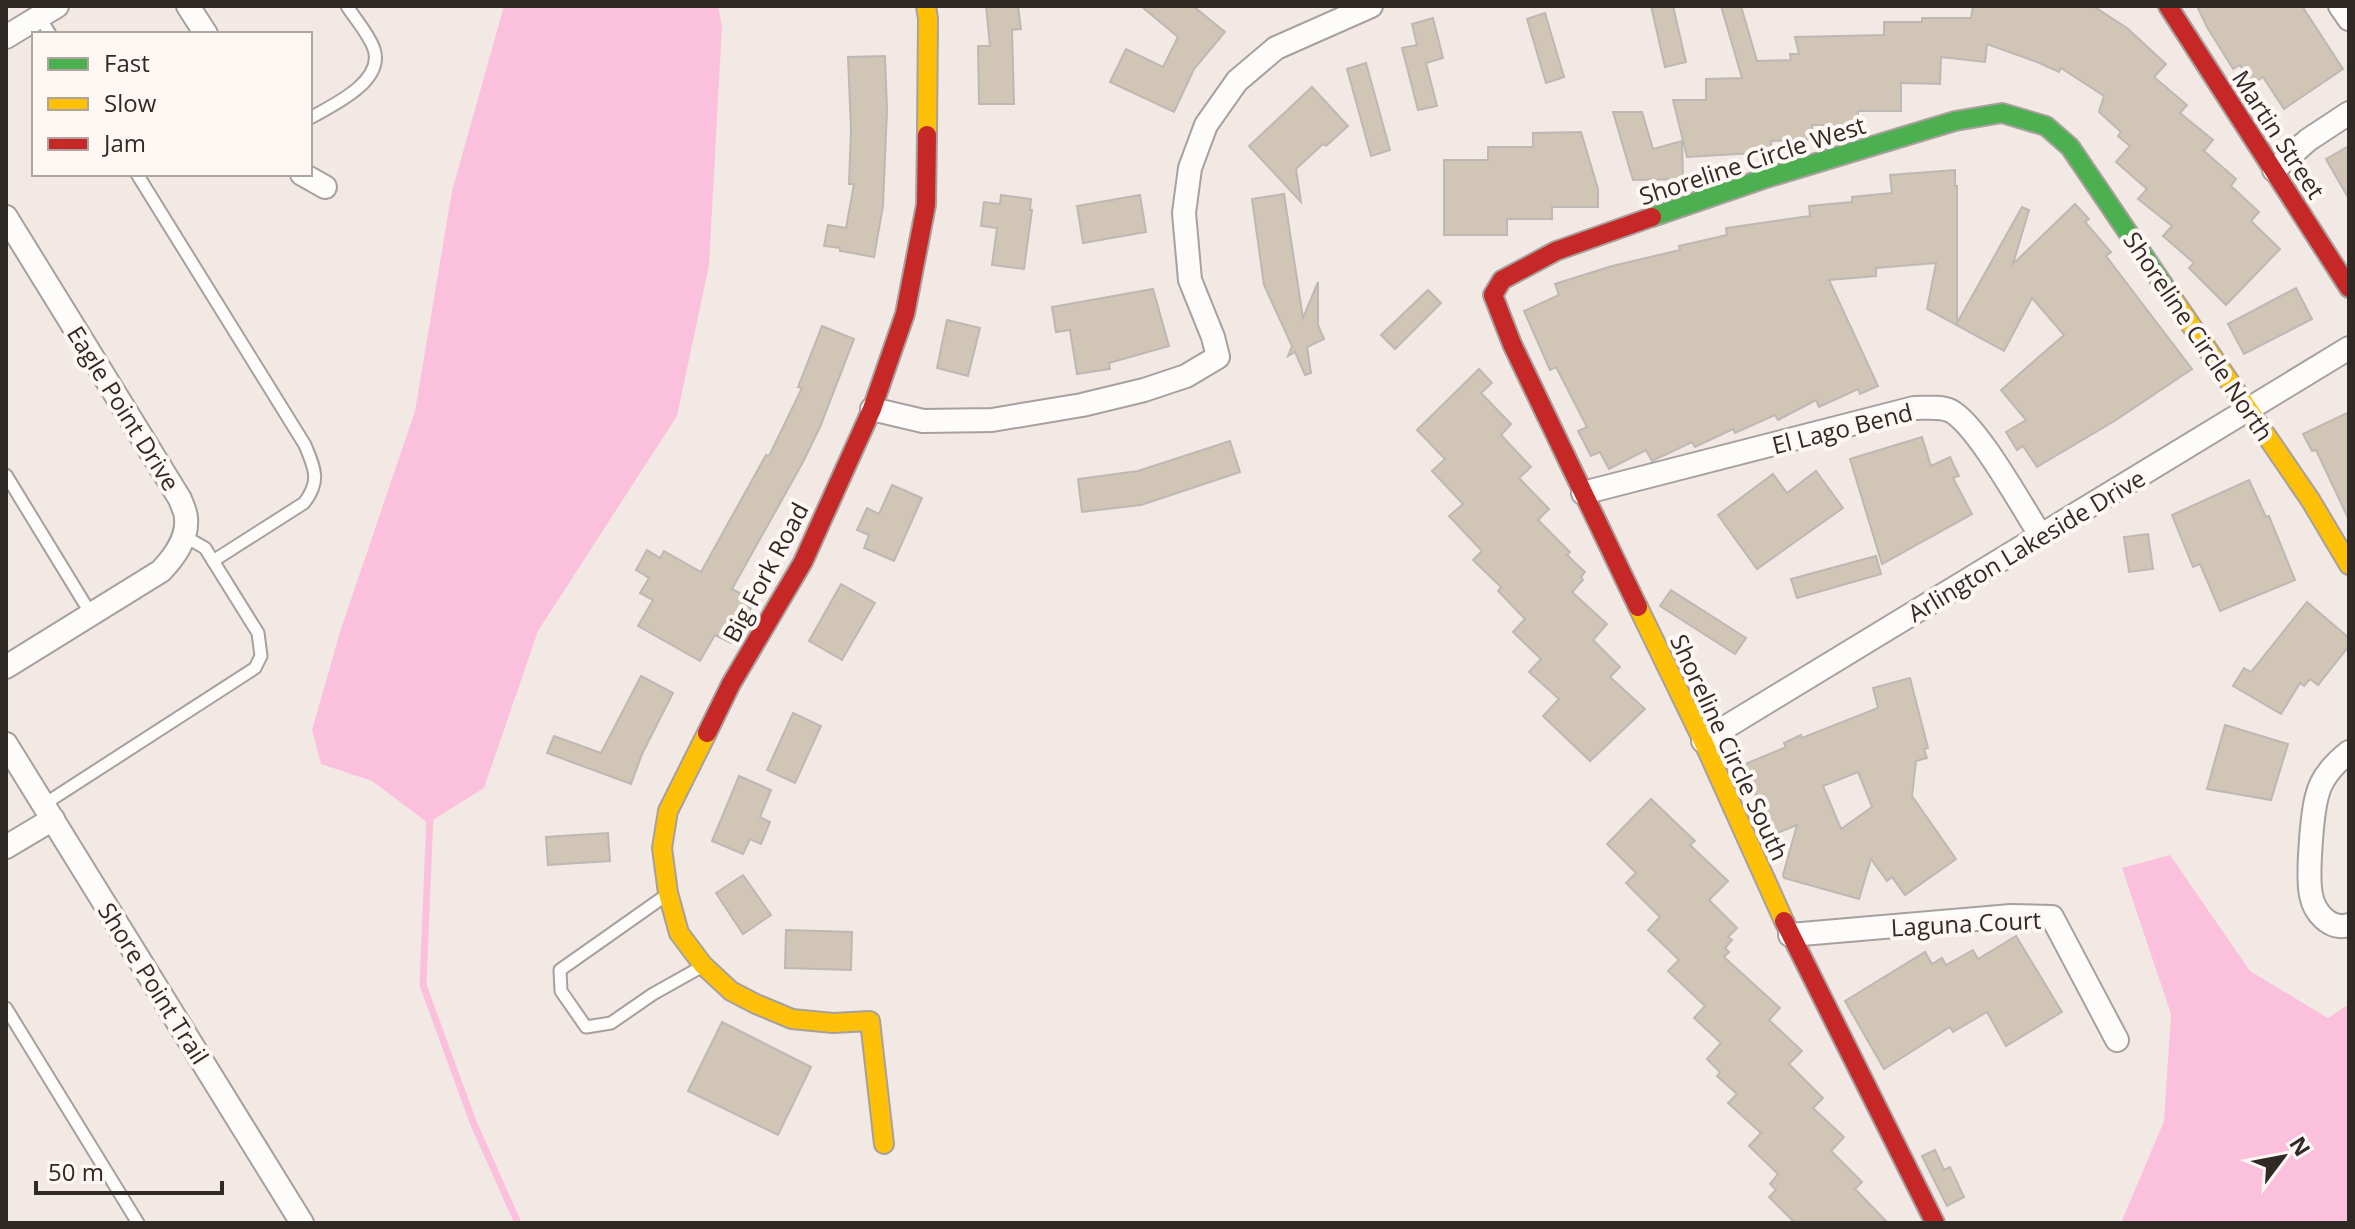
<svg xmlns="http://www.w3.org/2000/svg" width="2355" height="1229" font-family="'Open Sans',sans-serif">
	<rect width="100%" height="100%" fill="#f2e9e5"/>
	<g fill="#fbc1dc">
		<polygon points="504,6 718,6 722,26 709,265 677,416 538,631 484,788 428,823 372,781 321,764 312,730 341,629 415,411 452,191"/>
		<polygon points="2170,855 2250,971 2328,1018 2349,1004 2349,1223 2121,1223 2164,1121 2171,1014 2122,868"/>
	</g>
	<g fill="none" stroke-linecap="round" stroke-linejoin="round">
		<polyline stroke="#fbc1dc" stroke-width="7" points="430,814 423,985 473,1122 518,1223"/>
	</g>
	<g fill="#d1c5b5" stroke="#bdb8b4" stroke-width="2" fill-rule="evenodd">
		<polygon points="986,6 1018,6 1021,29 1012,30 1014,104 979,104 978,46 990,46"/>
		<polygon points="1141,6 1193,6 1225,32 1194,69 1174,112 1110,82 1126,49 1163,67 1178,37"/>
		<polygon points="1651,6 1673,6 1686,62 1665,67"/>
		<polygon points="1721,6 1741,6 1757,61 1791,60 1790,54 1799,54 1795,37 1884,35 1884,22 1922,22 1922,18 1971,18 1973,6 2093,6 2127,28 2166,64 2154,77 2187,105 2180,113 2213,140 2204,151 2236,179 2231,186 2259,212 2251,221 2280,249 2226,305 2189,268 2194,263 2163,236 2172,226 2138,199 2147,189 2116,162 2130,146 2118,136 2121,132 2099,112 2104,96 2061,68 2059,72 2037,62 1987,44 1985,62 1941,57 1940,84 1901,83 1901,111 1858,111 1858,125 1812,125 1813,139 1771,141 1771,152 1687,157 1673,100 1706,100 1706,79 1742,78"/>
		<polygon points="2197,6 2302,6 2343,69 2284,109 2263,77 2252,84 2240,65 2233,69 2207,27"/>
		<polygon points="1545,13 1564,77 1546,83 1527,19"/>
		<polygon points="1433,18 1443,58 1426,63 1437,106 1418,110 1402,48 1417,45 1412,24"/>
		<polygon points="885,56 887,110 883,206 874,257 840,251 840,248 824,246 828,225 846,228 854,184 849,184 851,129 848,57"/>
		<polygon points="1366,63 1390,150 1371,156 1347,69"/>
		<polygon points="1312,87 1348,126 1326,146 1323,144 1296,169 1301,202 1249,146"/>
		<polygon points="1613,112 1642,112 1653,149 1682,141 1683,179 1633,180"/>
		<polygon points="1581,132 1598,189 1598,207 1552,207 1552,219 1507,219 1507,235 1444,235 1444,160 1488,160 1488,147 1533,147 1533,133"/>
		<polygon points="2349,146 2349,199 2326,159"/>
		<polygon points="1955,170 1955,186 1957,186 1957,323 2022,207 2029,210 2013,264 2075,204 2089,219 2085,222 2111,252 2106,256 2192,369 2116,420 2037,467 2023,446 2017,450 2006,432 2026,420 2001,390 2064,335 2032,298 2004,351 1927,309 1936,263 1876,268 1876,276 1829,280 1878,386 1860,394 1858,389 1819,407 1816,400 1778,420 1775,415 1735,433 1733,429 1695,447 1692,442 1652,461 1646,450 1609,469 1600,452 1591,456 1578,431 1587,427 1556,367 1550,370 1524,311 1559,295 1555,284 1612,266 1680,250 1679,246 1727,235 1726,228 1810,216 1809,206 1852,202 1852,197 1892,193 1890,175"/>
		<polygon points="1284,194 1303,318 1318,282 1318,325 1324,339 1307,347 1311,373 1305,375 1295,352 1288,356 1292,346 1264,285 1252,199"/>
		<polygon points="1001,195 1031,199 1030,210 1032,210 1024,269 992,265 997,228 981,226 984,202 1000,204"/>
		<polygon points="1140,195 1146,232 1083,243 1077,206"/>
		<polygon points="2296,288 2312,319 2244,354 2228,324"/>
		<polygon points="1153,289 1169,346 1109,363 1110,369 1077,374 1070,330 1056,332 1052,307"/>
		<polygon points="1428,290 1441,303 1395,349 1381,335"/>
		<polygon points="947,320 980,328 968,376 937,368"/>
		<polygon points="822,326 854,339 820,427 803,462 732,589 755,601 731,643 715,635 700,661 638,626 653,600 640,593 649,578 636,570 647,550 660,558 664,551 701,572 766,455 769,456 802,388 798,387"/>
		<polygon points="1479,369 1492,383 1481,393 1511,424 1501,435 1531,467 1519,478 1549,509 1538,520 1570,552 1567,555 1585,572 1581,577 1583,580 1572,592 1607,624 1593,640 1620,667 1610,677 1645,709 1590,761 1543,716 1559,699 1529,672 1541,659 1513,632 1525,619 1498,591 1501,587 1473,560 1482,551 1449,516 1463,504 1432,471 1445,459 1417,430"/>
		<polygon points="2349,412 2349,520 2316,450 2312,451 2303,434"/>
		<polygon points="1922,437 1931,466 1950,457 1959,476 1953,478 1972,514 1882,564 1850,459"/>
		<polygon points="1230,441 1240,472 1141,505 1082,512 1078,479 1138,471"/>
		<polygon points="1816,471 1843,508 1757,569 1718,515 1773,474 1787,493"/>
		<polygon points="2249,480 2266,517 2269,516 2295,580 2220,611 2200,564 2193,567 2172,515"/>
		<polygon points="892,485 922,498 894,561 864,548 869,535 857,530 867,508 879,514"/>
		<polygon points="2148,534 2153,569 2129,572 2124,537"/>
		<polygon points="1876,556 1881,574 1797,598 1791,579"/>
		<polygon points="841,584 875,603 842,660 809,641"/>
		<polygon points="1671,590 1746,638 1735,654 1660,606"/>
		<polygon points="2307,602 2349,638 2349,646 2318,685 2310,679 2304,686 2300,683 2281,714 2233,686 2244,668 2251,672"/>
		<polygon points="641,676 673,693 642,754 631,784 547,753 554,736 601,753"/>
		<path d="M 1910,678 L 1928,748 L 1924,749 L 1927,758 L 1916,761 L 1912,796 L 1956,859 L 1905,895 L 1892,877 L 1887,881 L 1871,859 L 1859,899 L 1784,878 L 1783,875 L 1797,825 L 1772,835 L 1743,765 L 1786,747 L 1784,743 L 1801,735 L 1802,738 L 1878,708 L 1873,688 ZM 1858,772 L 1872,807 L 1841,829 L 1823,786 Z"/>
		<polygon points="793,713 821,726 795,783 767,770"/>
		<polygon points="2225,725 2288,744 2271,800 2207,789"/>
		<polygon points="739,776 771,790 760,817 770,822 761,844 750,839 743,854 712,841"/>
		<polygon points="1651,799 1695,841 1690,845 1728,881 1709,900 1737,928 1728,937 1732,940 1725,948 1729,952 1724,957 1780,1008 1769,1020 1802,1051 1789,1064 1823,1098 1813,1108 1844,1137 1831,1151 1862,1182 1855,1189 1888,1223 1795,1223 1769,1197 1776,1190 1770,1184 1778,1174 1749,1146 1761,1133 1728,1103 1737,1094 1717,1076 1720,1072 1707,1059 1721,1043 1694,1018 1705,1006 1668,971 1679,960 1648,930 1660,917 1626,883 1636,873 1607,844"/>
		<polygon points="608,833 610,861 548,865 546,837"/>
		<polygon points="743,875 771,915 743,934 716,893"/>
		<polygon points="786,930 852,932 851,970 785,968"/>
		<polygon points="2016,936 2062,1012 2006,1046 1987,1012 1953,1032 1950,1027 1884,1069 1845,1001 1925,952 1932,964 1942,958 1946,965 1973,950 1978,959"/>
		<polygon points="722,1022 811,1067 778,1135 688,1091"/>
		<polygon points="1935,1150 1944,1170 1950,1167 1964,1197 1947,1206 1922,1156"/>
	</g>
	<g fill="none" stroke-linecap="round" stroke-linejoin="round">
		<g stroke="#a7a09d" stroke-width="15">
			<g id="lane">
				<polyline points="39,16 50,34"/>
				<path d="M 310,118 C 331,106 385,82 374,49 C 369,34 355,19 347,6"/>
				<path d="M 137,174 L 305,445 C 315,469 321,481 304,503 L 213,561"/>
				<polyline points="6,475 91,614"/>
				<polyline points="43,805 255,668 261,656 258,633 205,548 184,536"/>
				<polyline points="665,896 560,970 561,991 586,1027 611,1023 653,994 703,966"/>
				<polyline points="6,1008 138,1223"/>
			</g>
		</g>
		<g stroke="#a7a09d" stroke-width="26">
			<g id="street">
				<polyline points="188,6 206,34"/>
				<polyline points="2340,6 2349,19"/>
				<polyline points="6,37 57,6"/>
				<polyline points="2274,170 2308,140 2349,113"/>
				<polyline points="302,174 325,187"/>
				<path d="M 6,217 L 180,499 C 182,505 186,512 186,518 C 188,539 174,557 161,571 L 6,667"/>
				<polyline points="872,409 923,421 992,420 1082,405 1144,390 1186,376 1218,357 1213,337 1190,280 1184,213 1190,168 1206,125 1237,81 1276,48 1371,6"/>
				<path d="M 1583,493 L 1914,408 C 1925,408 1941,406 1951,411 C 1978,426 2022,507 2041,536"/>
				<polyline points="1703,741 2349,348"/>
				<polyline points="6,744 302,1223"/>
				<path d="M 2349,752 C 2335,763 2321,778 2317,796 C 2312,814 2307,876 2311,895 C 2314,912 2330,931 2349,925"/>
				<polyline points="6,847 53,819"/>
				<polyline points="1790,935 2011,916 2052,917 2117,1040"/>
			</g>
		</g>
		<g stroke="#a7a09d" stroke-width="22">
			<polyline id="fast" points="1652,217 1763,179 1955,121 2002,113 2046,126 2070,147 2169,293"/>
		</g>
		<g stroke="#a7a09d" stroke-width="22">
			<g id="slow">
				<polyline points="926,6 928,19 927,135"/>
				<polyline points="2169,293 2311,501 2349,565"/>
				<polyline points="1638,607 1703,741 1784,921"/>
				<polyline points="707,733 668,811 662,848 668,893 679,933 703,965 731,991 756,1004 792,1019 833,1023 870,1021 884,1144"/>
			</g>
		</g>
		<g stroke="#a7a09d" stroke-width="22">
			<g id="jam">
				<polyline points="2168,6 2349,288"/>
				<polyline points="1638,607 1512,344 1493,295 1502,280 1556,251 1652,217"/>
				<polyline points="707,733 731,684 803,562 872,409 905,314 926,205 927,135"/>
				<polyline points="1784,921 1935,1223"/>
			</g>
		</g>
		<use href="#lane" stroke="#fdfcfb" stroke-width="11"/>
		<use href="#street" stroke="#fdfcfb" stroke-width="22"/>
		<use href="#fast" stroke="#4caf50" stroke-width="18"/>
		<use href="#slow" stroke="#ffc107" stroke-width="18"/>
		<use href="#jam" stroke="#c62828" stroke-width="18"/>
	</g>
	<g text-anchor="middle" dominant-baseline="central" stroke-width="8" stroke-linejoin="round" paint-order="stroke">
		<g font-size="24" fill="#302a27" stroke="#fef7f3">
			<text transform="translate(2279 134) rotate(57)">Martin Street</text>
			<text transform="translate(1752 160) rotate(-18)">Shoreline Circle West</text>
			<text transform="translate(2199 336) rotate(56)">Shoreline Circle North</text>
			<text transform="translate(124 408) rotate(58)">Eagle Point Drive</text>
			<text transform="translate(1842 428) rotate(-14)">El Lago Bend</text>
			<text transform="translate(2026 545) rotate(-31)">Arlington Lakeside Drive</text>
			<text transform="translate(765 572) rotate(-62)">Big Fork Road</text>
			<text transform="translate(1730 747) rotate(65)">Shoreline Circle South</text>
			<text transform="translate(1966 923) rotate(-3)">Laguna Court</text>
			<text transform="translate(154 983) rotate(58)">Shore Point Trail</text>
		</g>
	</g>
	<rect width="2355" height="1229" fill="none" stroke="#302a27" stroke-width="16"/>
	<rect x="32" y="32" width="280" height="144" fill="#fef7f3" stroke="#aca5a1" stroke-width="2"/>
	<rect x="48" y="58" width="40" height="12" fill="#4caf50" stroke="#aca5a1" stroke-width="2"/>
	<text x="104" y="72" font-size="24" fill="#302a27">Fast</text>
	<rect x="48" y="98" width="40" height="12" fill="#ffc107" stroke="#aca5a1" stroke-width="2"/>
	<text x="104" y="112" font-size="24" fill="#302a27">Slow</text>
	<rect x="48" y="138" width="40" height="12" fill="#c62828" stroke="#aca5a1" stroke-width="2"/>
	<text x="104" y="152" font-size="24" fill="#302a27">Jam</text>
	<g transform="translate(2283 1157) rotate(58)" stroke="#fef7f3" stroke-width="6" paint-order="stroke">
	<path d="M0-6L14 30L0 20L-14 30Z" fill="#302a27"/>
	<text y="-12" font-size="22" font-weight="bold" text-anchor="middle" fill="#302a27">N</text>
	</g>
	<path d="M36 1181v12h186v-12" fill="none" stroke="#302a27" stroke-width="4"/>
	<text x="48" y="1181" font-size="24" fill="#302a27" stroke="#fef7f3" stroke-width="6" paint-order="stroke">50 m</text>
</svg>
